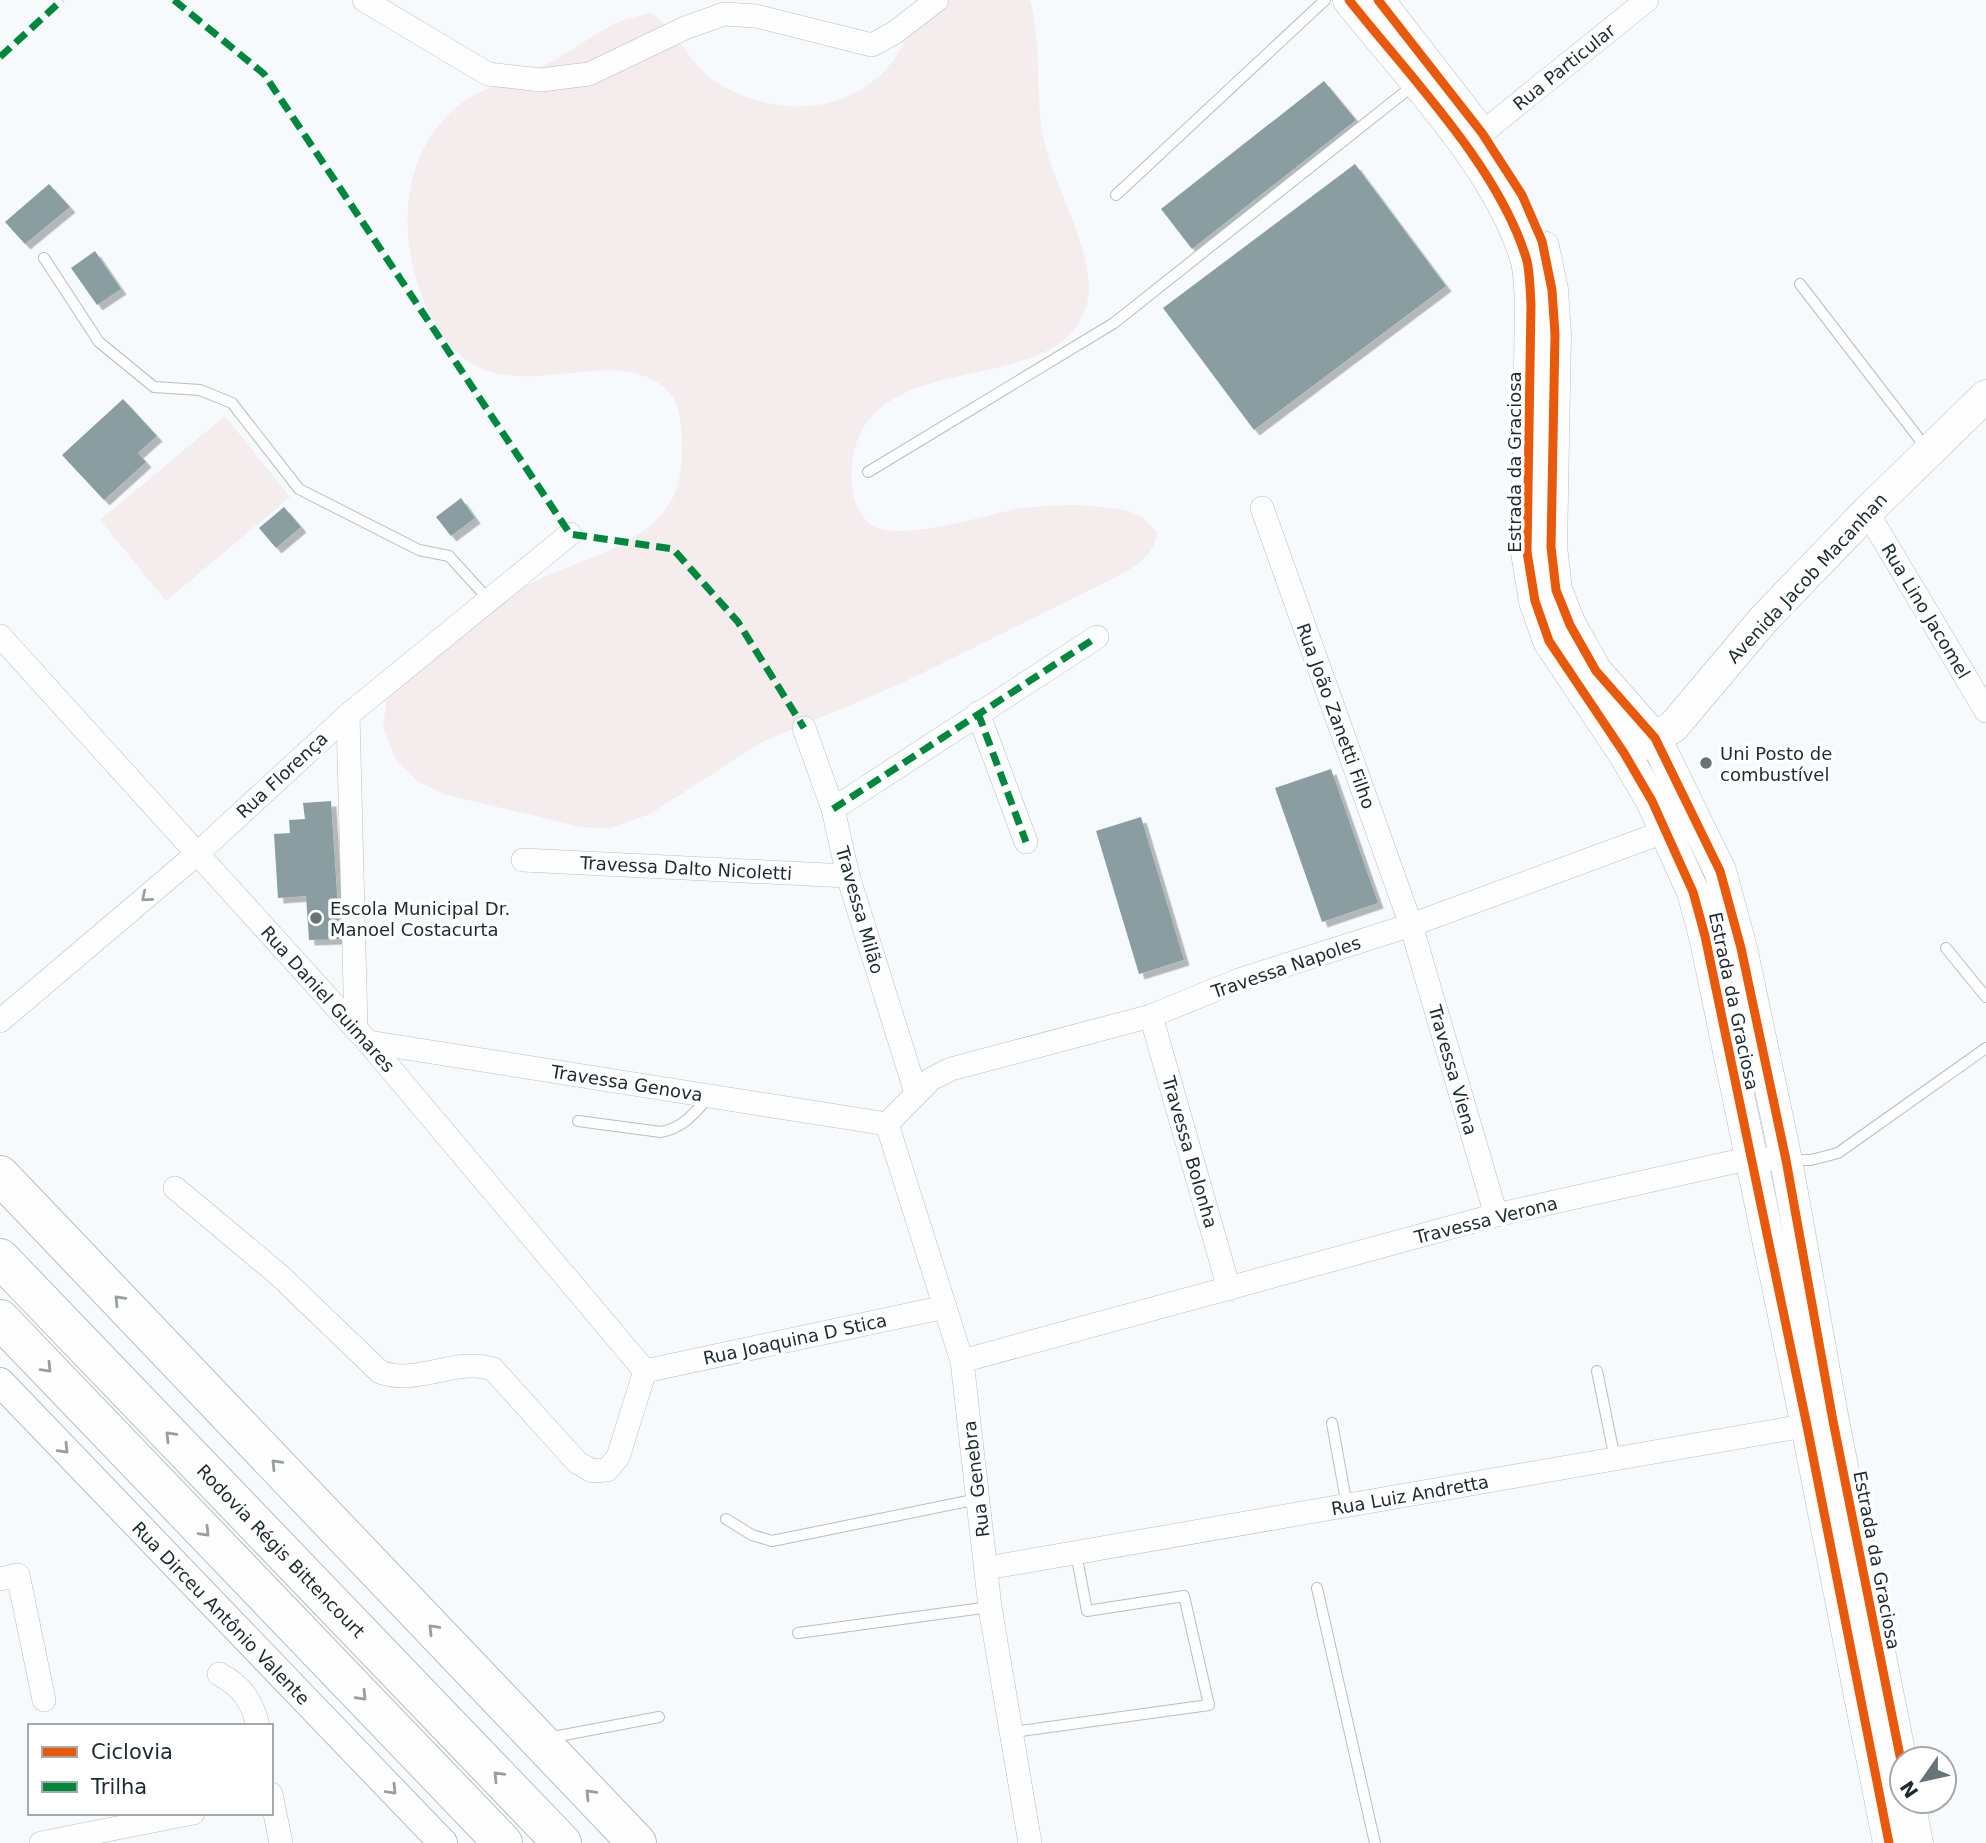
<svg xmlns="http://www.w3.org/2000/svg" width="1986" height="1843" font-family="'DejaVu Sans',sans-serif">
	<defs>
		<filter id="shadow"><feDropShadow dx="5.5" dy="5.5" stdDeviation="0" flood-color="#0004"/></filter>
	</defs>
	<rect width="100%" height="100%" fill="#f6fafc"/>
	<g fill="#f4eced">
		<path d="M 924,0 L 1030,0 C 1041,38 1036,90 1042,131 C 1051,182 1082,226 1088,277 C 1091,295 1086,317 1073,331 C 1021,392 864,353 852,464 C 850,485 852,506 868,522 C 894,547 989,513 1023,508 C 1049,505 1076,504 1101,507 C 1114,508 1132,510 1142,517 C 1147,522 1152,528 1157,532 C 1155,559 1129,570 1108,581 L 900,684 L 762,742 L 650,814 L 610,828 L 581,827 L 447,795 L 420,783 L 396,760 L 383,726 L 387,697 C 418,669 449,634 484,610 C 500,600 518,590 535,581 C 582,558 654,545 676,491 C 684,470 686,410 670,393 C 613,333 508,420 447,341 C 394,271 388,150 469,98 C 492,84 521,77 545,65 C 570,53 592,35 616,23 C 626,18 639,16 650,13 C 677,28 687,61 712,79 C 767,118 849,118 892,62 C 906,44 915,21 924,0 Z"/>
		<polygon points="225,416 290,497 166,601 100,520"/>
	</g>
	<g fill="#8a9ea2" filter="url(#shadow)">
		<polygon points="1324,81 1356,120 1192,249 1161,209"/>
		<polygon points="1355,164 1446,286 1254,430 1163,308"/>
		<polygon points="49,184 70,207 25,244 5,222"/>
		<polygon points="95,251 121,289 97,305 71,268"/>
		<polygon points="123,399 157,436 138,453 146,462 104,500 62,455"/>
		<polygon points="461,498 475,518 451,536 436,517"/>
		<polygon points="284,507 301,527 276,548 259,528"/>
		<polygon points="1331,769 1378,903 1322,922 1275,788"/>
		<polygon points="331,801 340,939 309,940 306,896 278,898 274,834 290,833 289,820 305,819 303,803"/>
		<polygon points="1141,817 1184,960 1139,974 1096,831"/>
	</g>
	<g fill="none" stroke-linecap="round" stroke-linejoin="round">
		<g stroke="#b5bfc2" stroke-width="12">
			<g id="service">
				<polyline points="1116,195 1325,0"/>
				<polyline points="44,258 99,342 154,387 200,390 232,403 299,489 419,550 449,556 489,600"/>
				<polyline points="1800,284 1927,449"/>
				<polyline points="868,472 1114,323 1415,84"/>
				<polyline points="1946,948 1986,997"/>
				<path d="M 578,1121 L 661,1132 C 684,1128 695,1112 710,1096"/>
				<polyline points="1789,1160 1811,1160 1838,1153 1986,1048"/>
				<polyline points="1597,1371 1615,1459"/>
				<polyline points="1332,1423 1347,1506"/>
				<polyline points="726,1519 752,1535 772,1541 978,1499"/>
				<polyline points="1317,1588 1375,1843"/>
				<polyline points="798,1633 990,1607"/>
				<polyline points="1013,1732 1209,1705 1184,1596 1087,1611 1076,1553"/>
				<polyline points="548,1738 659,1717"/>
			</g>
		</g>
		<g stroke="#b5bfc2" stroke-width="24">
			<g id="minor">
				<polyline points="364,0 488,74 541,80 589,74 685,28 724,14 756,16 872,45 894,33 937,0"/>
				<polyline points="1482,133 1647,0"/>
				<polyline points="1262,508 1411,925 1496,1215"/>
				<polyline points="1867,512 1986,711"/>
				<polyline points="0,636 368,1042 645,1371"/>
				<polyline points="978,713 1026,842"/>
				<polyline points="348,715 356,1029"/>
				<polyline points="804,728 833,809 848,876 916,1093"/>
				<polyline points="833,809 1097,637"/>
				<polyline points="523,860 848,876"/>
				<polyline points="1151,1016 1229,1289"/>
				<polyline points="0,1021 198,853 348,715 570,534"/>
				<polyline points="368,1042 887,1124"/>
				<polyline points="887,1124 931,1079 951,1069 1151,1016 1239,980 1411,925 1680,826"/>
				<polyline points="887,1124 962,1361 990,1607 1030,1843"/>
				<path d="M 175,1188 L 279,1275 L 380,1372 C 417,1386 455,1357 493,1369 L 577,1462 L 592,1471 L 607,1470 L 618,1457 L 645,1371"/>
				<polyline points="962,1361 1496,1215 1751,1158 1786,1160"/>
				<polyline points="645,1371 945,1307"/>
				<polyline points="987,1568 1821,1423"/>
				<polyline points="0,1579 18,1575 44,1700"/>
				<path d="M 219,1674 C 242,1686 252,1701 258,1726"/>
				<polyline points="271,1794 281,1843"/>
				<polyline points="41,1843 193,1813"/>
			</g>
		</g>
		<g stroke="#b5bfc2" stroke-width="30">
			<polyline id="tertiary" points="0,1382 443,1843"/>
		</g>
		<g stroke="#b5bfc2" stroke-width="33">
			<g id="secondary">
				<path d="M 1349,0 C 1409,76 1500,168 1527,261 C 1530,274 1530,290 1531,304 L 1527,552 L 1535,601 L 1549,641 L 1624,753 L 1652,801 L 1693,892 L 1705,936 L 1807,1426 L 1889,1843"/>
				<polyline points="1378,0 1478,129"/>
				<polyline points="1543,247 1552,290 1555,334 1551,547 1556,590 1570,625 1596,671 1655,738 1720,871 1741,948 1786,1160 1833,1421 1902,1766"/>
				<polyline points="1635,748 1673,727 1764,619 1867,512 1986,396"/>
				<polyline points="1909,1801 1917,1843"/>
			</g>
		</g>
		<g stroke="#b5bfc2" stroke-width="40">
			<g id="motorway">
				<polyline points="0,1175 637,1843"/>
				<polyline points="0,1258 562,1843"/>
				<polyline points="0,1319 503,1843"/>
			</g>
		</g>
		<use href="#service" stroke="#fefeff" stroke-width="10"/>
		<use href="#minor" stroke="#fefeff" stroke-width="23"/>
		<use href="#tertiary" stroke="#fefeff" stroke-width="28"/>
		<use href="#secondary" stroke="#fefeff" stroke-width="32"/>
		<use href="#motorway" stroke="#fefeff" stroke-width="38"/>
		<g stroke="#00873e" stroke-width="7" stroke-dasharray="14 7" stroke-linecap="butt">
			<polyline points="174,0 264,74 570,534 673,549 738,622 804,728"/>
			<polyline points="0,57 62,0"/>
			<polyline points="978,713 1026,842"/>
			<polyline points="833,809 1097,637"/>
		</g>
		<g stroke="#fff" stroke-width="13">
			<g id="cycleway">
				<path d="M 1349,0 C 1409,76 1500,168 1527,261 C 1530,274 1530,290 1531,304 L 1527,552 L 1535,601 L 1549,641 L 1624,753 L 1652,801 L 1693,892 L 1705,936 L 1807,1426 L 1889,1843"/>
				<polyline points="1378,0 1482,133 1522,195 1542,241 1552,290 1555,334 1551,547 1556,590 1570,625 1596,671 1655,738 1720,871 1741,948 1786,1160 1833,1421 1902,1766"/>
			</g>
		</g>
		<use href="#cycleway" stroke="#e8590c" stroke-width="9"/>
	</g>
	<defs><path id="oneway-chevron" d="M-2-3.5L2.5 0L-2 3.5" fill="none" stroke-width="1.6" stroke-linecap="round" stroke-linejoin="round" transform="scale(1.75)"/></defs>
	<g stroke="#989fa2">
		<use href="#oneway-chevron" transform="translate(146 897) rotate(140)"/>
		<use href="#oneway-chevron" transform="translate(119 1300) rotate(-134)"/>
		<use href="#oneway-chevron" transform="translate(47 1368) rotate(46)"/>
		<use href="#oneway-chevron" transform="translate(170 1436) rotate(-134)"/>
		<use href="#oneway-chevron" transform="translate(64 1449) rotate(46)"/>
		<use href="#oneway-chevron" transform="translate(276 1464) rotate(-134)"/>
		<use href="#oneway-chevron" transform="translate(205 1532) rotate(46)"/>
		<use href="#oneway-chevron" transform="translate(433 1629) rotate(-134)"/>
		<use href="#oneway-chevron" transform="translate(362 1696) rotate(46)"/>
		<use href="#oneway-chevron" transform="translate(498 1776) rotate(-134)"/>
		<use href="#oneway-chevron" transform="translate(392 1790) rotate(46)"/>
		<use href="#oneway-chevron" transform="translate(590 1794) rotate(-134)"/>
	</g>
	<g fill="#687377" stroke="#fff" stroke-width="2.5">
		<circle cx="1706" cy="763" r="7"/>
		<circle cx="316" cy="918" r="7"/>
	</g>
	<g text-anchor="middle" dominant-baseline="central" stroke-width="7" stroke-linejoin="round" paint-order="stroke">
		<g font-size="18" fill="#1c2b30" stroke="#fff">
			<text transform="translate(1564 67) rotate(-39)">Rua Particular</text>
			<text transform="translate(1514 462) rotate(-90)">Estrada da Graciosa</text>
			<text transform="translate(1807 578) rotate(-47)">Avenida Jacob Macanhan</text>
			<text transform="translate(1926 611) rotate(59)">Rua Lino Jacomel</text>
			<text transform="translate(1336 716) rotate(70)">Rua João Zanetti Filho</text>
			<text transform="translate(282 775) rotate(-43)">Rua Florença</text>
			<text transform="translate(686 868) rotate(3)">Travessa Dalto Nicoletti</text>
			<text transform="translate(860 910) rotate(74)">Travessa Milão</text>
			<text transform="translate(1286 967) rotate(-19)">Travessa Napoles</text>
			<text transform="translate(328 999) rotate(48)">Rua Daniel Guimares</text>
			<text transform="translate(1734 1001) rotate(78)">Estrada da Graciosa</text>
			<text transform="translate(1453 1070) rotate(74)">Travessa Viena</text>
			<text transform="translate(627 1083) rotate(9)">Travessa Genova</text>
			<text transform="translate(1190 1152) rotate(74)">Travessa Bolonha</text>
			<text transform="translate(1486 1220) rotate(-14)">Travessa Verona</text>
			<text transform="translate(795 1339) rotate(-12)">Rua Joaquina D Stica</text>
			<text transform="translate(976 1479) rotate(-97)">Rua Genebra</text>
			<text transform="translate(1410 1495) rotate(-10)">Rua Luiz Andretta</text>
			<text transform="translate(281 1551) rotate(46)">Rodovia Régis Bittencourt</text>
			<text transform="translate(1877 1560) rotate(79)">Estrada da Graciosa</text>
			<text transform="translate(221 1613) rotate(46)">Rua Dirceu Antônio Valente</text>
		</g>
		<g font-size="18" fill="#1c2b30" stroke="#fff" text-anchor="start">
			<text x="1720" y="753">Uni Posto de<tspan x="1720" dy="21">combustível</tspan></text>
			<text x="330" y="908">Escola Municipal Dr.<tspan x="330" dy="21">Manoel Costacurta</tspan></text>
		</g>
	</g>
	<rect x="28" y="1724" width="245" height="91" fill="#ffffff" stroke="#a4aaac" stroke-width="2"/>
	<rect x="42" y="1747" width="35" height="10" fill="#e8590c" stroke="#a4aaac" stroke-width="2"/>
	<text x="91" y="1759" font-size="21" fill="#1c2b30">Ciclovia</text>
	<rect x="42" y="1782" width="35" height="10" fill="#00873e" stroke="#a4aaac" stroke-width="2"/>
	<text x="91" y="1794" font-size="21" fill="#1c2b30">Trilha</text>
	<g transform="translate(1923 1780) rotate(236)"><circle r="33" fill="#ffffff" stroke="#a4aaac" stroke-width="2"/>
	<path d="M0-5L12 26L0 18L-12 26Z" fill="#687377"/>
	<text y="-10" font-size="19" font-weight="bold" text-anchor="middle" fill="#1c2b30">N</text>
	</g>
</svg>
